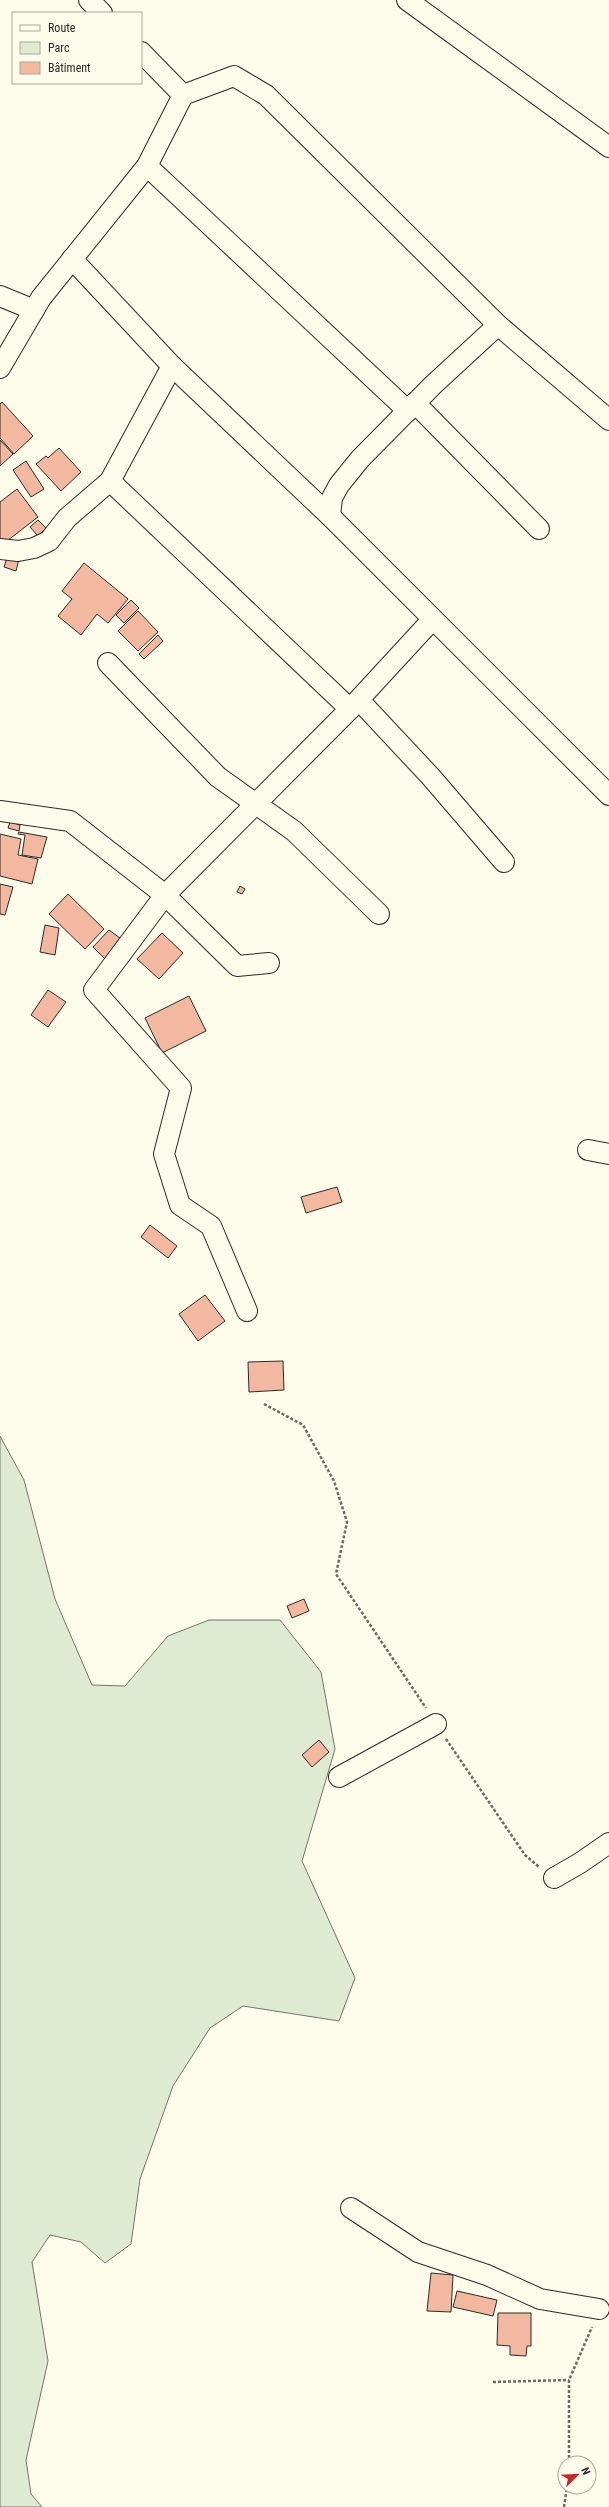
<svg xmlns="http://www.w3.org/2000/svg" width="609" height="2507" font-family="'Roboto Condensed',sans-serif">
	<rect width="100%" height="100%" fill="#fdfbea"/>
	<polygon fill="#deebd1" stroke="#74746e" points="0,1436 24,1480 55,1599 92,1685 125,1686 168,1636 209,1620 280,1620 321,1672 335,1749 302,1861 355,1978 339,2021 243,2006 210,2028 173,2086 140,2179 131,2244 105,2263 81,2242 50,2235 32,2262 48,2361 26,2460 31,2494 42,2507 0,2507"/>
	<g fill="#f2b8a0" stroke="#2b2b2b">
		<polygon points="2,402 33,436 14,454 0,438 0,404"/>
		<polygon points="0,440 13,454 0,466"/>
		<polygon points="59,448 81,472 61,491 36,464 46,456 48,458"/>
		<polygon points="26,461 44,489 31,497 13,470"/>
		<polygon points="17,489 38,517 3,544 0,540 0,502"/>
		<polygon points="38,520 46,528 38,536 30,527"/>
		<polygon points="8,555 19,559 16,571 4,567"/>
		<polygon points="84,563 128,599 108,623 97,614 81,635 58,616 72,599 62,591"/>
		<polygon points="131,600 139,608 124,623 116,615"/>
		<polygon points="138,611 158,632 138,651 118,631"/>
		<polygon points="158,635 163,641 144,659 139,654"/>
		<polygon points="10,822 20,825 19,831 8,828"/>
		<polygon points="19,832 47,837 41,858 22,855 25,835 18,834"/>
		<polygon points="0,834 21,839 18,855 38,859 32,884 0,876"/>
		<polygon points="0,884 13,887 5,915 0,914"/>
		<polygon points="240,886 245,889 242,894 237,892"/>
		<polygon points="68,894 104,929 85,949 49,914"/>
		<polygon points="45,925 59,928 55,955 40,952"/>
		<polygon points="109,930 124,941 105,959 93,947"/>
		<polygon points="162,933 183,953 159,979 137,959"/>
		<polygon points="48,990 66,1002 48,1027 31,1015"/>
		<polygon points="189,996 206,1031 162,1053 145,1018"/>
		<polygon points="337,1187 342,1202 306,1213 301,1197"/>
		<polygon points="150,1225 177,1246 168,1258 141,1237"/>
		<polygon points="205,1295 225,1321 198,1341 179,1314"/>
		<polygon points="283,1361 284,1390 249,1392 248,1362"/>
		<polygon points="304,1599 309,1611 292,1618 287,1606"/>
		<polygon points="319,1740 329,1752 312,1767 302,1755"/>
		<polygon points="431,2273 453,2275 451,2312 427,2311"/>
		<polygon points="457,2291 497,2300 493,2316 453,2307"/>
		<polygon points="498,2313 531,2313 531,2346 527,2346 526,2356 510,2355 510,2346 497,2345"/>
	</g>
	<g fill="none" stroke-linecap="round" stroke-linejoin="round">
		<g stroke="#2b2b2b" stroke-width="22">
			<g id="minor">
				<polyline points="89,0 102,13"/>
				<polyline points="407,0 609,147"/>
				<polyline points="141,52 183,95 234,76 266,95 498,325 609,420"/>
				<polyline points="147,166 408,411"/>
				<polyline points="72,259 172,366 330,516 609,795"/>
				<polyline points="0,296 34,310"/>
				<polyline points="0,368 41,298 147,166 183,95"/>
				<polyline points="415,403 539,529"/>
				<polyline points="110,481 350,709"/>
				<polyline points="330,516 332,498 339,485 360,459 433,385 498,325"/>
				<polyline points="0,549 18,551 34,548 49,541 67,518 110,481 172,366"/>
				<polyline points="108,663 218,777 294,831 379,914"/>
				<polyline points="359,700 431,777 504,862"/>
				<polyline points="0,811 70,821 165,895 237,966 269,963"/>
				<polyline points="588,1150 609,1154"/>
				<polyline points="247,1311 211,1226 180,1205 164,1154 181,1088 94,990 165,895 350,709 432,620"/>
				<polyline points="339,1777 436,1724"/>
				<polyline points="554,1878 580,1863 609,1843"/>
				<polyline points="351,2208 418,2252 487,2275 540,2299 599,2309"/>
			</g>
		</g>
		<g stroke="#6a6964" stroke-width="2.5" stroke-dasharray="3 2" stroke-linecap="butt">
			<polyline points="264,1404 303,1425 334,1481 347,1522 336,1574 426,1708"/>
			<polyline points="446,1739 525,1855 539,1867"/>
			<polyline points="493,2382 569,2380"/>
			<polyline points="569,2463 569,2380 592,2327"/>
			<polyline points="564,2507 567,2487"/>
		</g>
		<use href="#minor" stroke="#fdfbea" stroke-width="20"/>
	</g>
	<rect x="12" y="12" width="130" height="72" fill="#fdfbea" stroke="#a9a89e"/>
	<rect x="20" y="25" width="20" height="6" fill="#fdfbea" stroke="#a9a89e"/>
	<text x="48" y="32" font-size="12" fill="#2b2b2b">Route</text>
	<rect x="20" y="42" width="20" height="12" fill="#deebd1" stroke="#a9a89e"/>
	<text x="48" y="52" font-size="12" fill="#2b2b2b">Parc</text>
	<rect x="20" y="62" width="20" height="12" fill="#f2b8a0" stroke="#a9a89e"/>
	<text x="48" y="72" font-size="12" fill="#2b2b2b">Bâtiment</text>
	<g transform="translate(577 2475) rotate(66)"><circle r="19" fill="#fdfbea" stroke="#a9a89e"/>
	<path d="M0-3L7 15L0 10L-7 15Z" fill="#c62828"/>
	<text y="-6" font-size="11" font-weight="bold" text-anchor="middle" fill="#2b2b2b">N</text>
	</g>
</svg>
